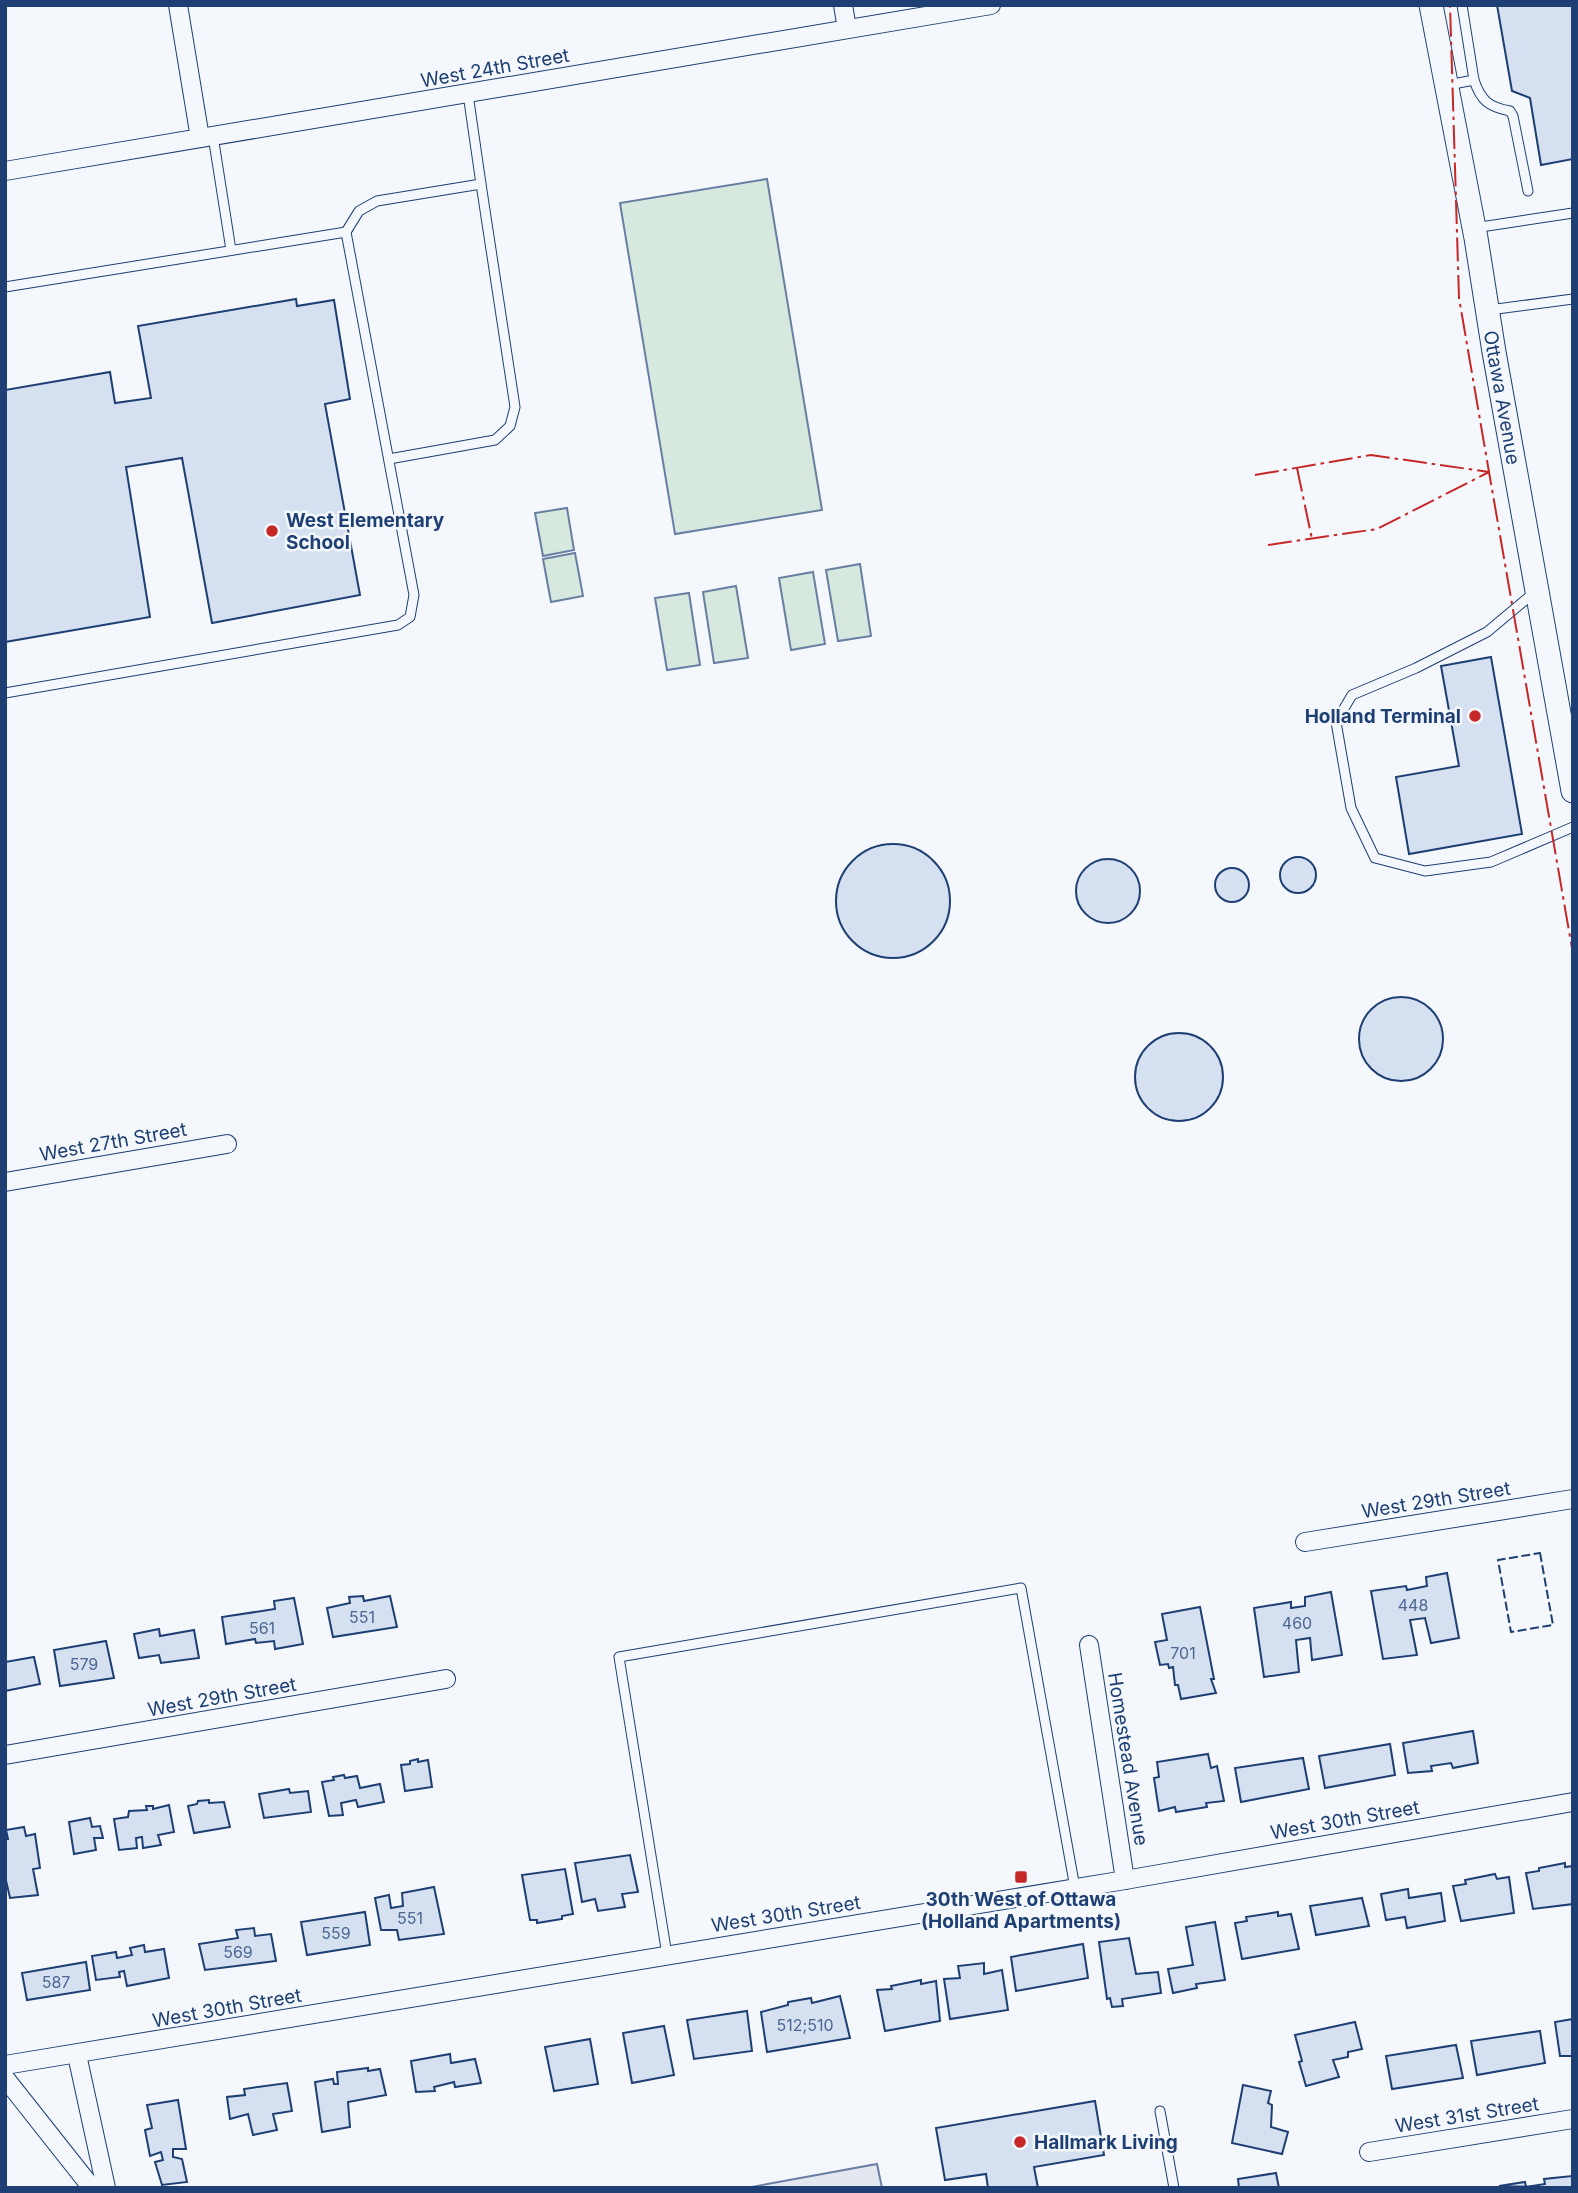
<svg xmlns="http://www.w3.org/2000/svg" width="1578" height="2193" font-family="Inter,sans-serif">
	<rect width="100%" height="100%" fill="#f4f7fb"/>
	<g fill="#d7e8df" stroke="#687fa3" stroke-width="2">
		<polygon points="767,179 822,510 675,534 620,203"/>
		<polygon points="567,508 574,550 543,556 535,513"/>
		<polygon points="575,553 583,596 551,602 543,559"/>
		<polygon points="860,564 871,636 838,641 826,570"/>
		<polygon points="813,572 825,644 791,650 779,578"/>
		<polygon points="736,586 748,658 714,663 703,592"/>
		<polygon points="689,593 700,665 667,670 655,598"/>
	</g>
	<polygon fill="#e3e8f0" stroke="#687fa3" stroke-width="2" points="877,2164 882,2188 746,2188"/>
	<g fill="#d5e0f0" stroke="#1d3f73" stroke-width="2">
		<polygon points="1497,5 1573,5 1573,159 1541,165 1530,98 1512,91"/>
		<polygon points="296,299 297,306 334,300 350,399 325,404 360,595 212,623 182,458 126,467 150,617 5,642 5,390 110,372 115,403 151,398 138,326"/>
		<polygon points="1491,657 1522,834 1409,854 1396,777 1459,766 1441,666"/>
		<circle cx="893" cy="901" r="57"/>
		<circle cx="1298" cy="875" r="18"/>
		<circle cx="1108" cy="891" r="32"/>
		<circle cx="1232" cy="885" r="17"/>
		<circle cx="1401" cy="1039" r="42"/>
		<circle cx="1179" cy="1077" r="44"/>
		<polygon points="1447,1573 1459,1638 1431,1643 1425,1618 1410,1620 1417,1655 1383,1659 1371,1591 1406,1586 1407,1590 1427,1586 1426,1577"/>
		<polygon points="1331,1592 1342,1655 1312,1660 1310,1638 1296,1640 1299,1672 1264,1677 1254,1608 1291,1602 1291,1608 1305,1606 1305,1597"/>
		<polygon points="363,1596 364,1601 390,1596 397,1627 333,1637 327,1608 350,1603 349,1597"/>
		<polygon points="294,1598 303,1644 275,1649 274,1641 256,1643 255,1639 226,1644 222,1617 275,1609 274,1601"/>
		<polygon points="1200,1607 1214,1679 1211,1679 1216,1693 1181,1699 1178,1685 1175,1685 1173,1667 1169,1668 1168,1664 1160,1665 1155,1642 1167,1640 1162,1614"/>
		<polygon points="159,1629 160,1636 194,1630 199,1658 161,1663 159,1655 139,1658 134,1634"/>
		<polygon points="106,1641 114,1678 60,1686 54,1650"/>
		<polygon points="34,1657 40,1684 5,1691 5,1662"/>
		<polygon points="1473,1731 1478,1763 1453,1768 1451,1763 1431,1766 1432,1771 1408,1773 1403,1743"/>
		<polygon points="1390,1744 1395,1775 1325,1788 1319,1756"/>
		<polygon points="1208,1754 1211,1768 1217,1766 1224,1801 1206,1803 1207,1807 1176,1812 1175,1807 1159,1811 1154,1778 1159,1777 1157,1762"/>
		<polygon points="1303,1758 1309,1789 1241,1802 1235,1768"/>
		<polygon points="418,1759 418,1762 428,1760 432,1787 405,1791 401,1765 410,1764 410,1761"/>
		<polygon points="344,1775 345,1778 357,1776 360,1788 380,1784 384,1802 358,1807 356,1800 341,1803 343,1815 329,1816 322,1782 334,1780 333,1777"/>
		<polygon points="289,1789 290,1793 308,1791 311,1812 264,1818 259,1794"/>
		<polygon points="209,1800 209,1803 224,1802 230,1827 194,1833 188,1806 197,1804 198,1801"/>
		<polygon points="169,1805 174,1832 158,1835 161,1845 143,1848 142,1837 136,1838 137,1848 119,1850 114,1819 128,1817 129,1811 147,1810 146,1806 153,1806 153,1809"/>
		<polygon points="90,1818 92,1827 100,1826 103,1838 94,1838 96,1850 74,1854 69,1822"/>
		<polygon points="24,1827 26,1836 35,1834 40,1868 33,1869 38,1895 10,1898 5,1876 5,1839 8,1839 6,1830"/>
		<polygon points="630,1855 638,1892 622,1894 625,1907 598,1911 595,1899 582,1902 575,1863"/>
		<polygon points="1565,1863 1565,1867 1573,1866 1573,1904 1533,1909 1526,1873 1539,1871 1539,1868"/>
		<polygon points="565,1869 573,1914 562,1916 562,1919 537,1923 537,1920 530,1920 522,1875"/>
		<polygon points="1495,1874 1497,1879 1509,1877 1514,1913 1461,1921 1453,1886 1466,1884 1465,1880"/>
		<polygon points="434,1887 444,1934 399,1940 397,1930 381,1930 375,1898 389,1895 391,1908 403,1906 402,1893"/>
		<polygon points="1408,1889 1409,1898 1441,1893 1445,1921 1407,1928 1405,1917 1386,1920 1381,1894"/>
		<polygon points="1362,1898 1369,1926 1316,1935 1310,1906"/>
		<polygon points="365,1912 370,1945 307,1955 301,1922"/>
		<polygon points="1278,1912 1278,1916 1291,1914 1299,1949 1242,1959 1235,1923 1247,1921 1246,1917"/>
		<polygon points="1215,1922 1225,1980 1196,1984 1197,1988 1173,1993 1168,1969 1193,1965 1186,1927"/>
		<polygon points="254,1928 255,1936 271,1934 276,1961 205,1970 199,1944 238,1938 236,1930"/>
		<polygon points="1129,1938 1136,1974 1158,1972 1161,1993 1122,1999 1123,2006 1112,2007 1110,1998 1107,1999 1099,1942"/>
		<polygon points="1083,1944 1088,1978 1016,1991 1011,1957"/>
		<polygon points="144,1945 145,1952 164,1949 169,1978 127,1986 124,1971 119,1972 120,1977 96,1980 92,1956 116,1952 117,1958 132,1955 130,1948"/>
		<polygon points="86,1962 90,1990 27,2000 22,1973"/>
		<polygon points="984,1963 984,1974 1002,1970 1008,2010 950,2019 944,1979 960,1978 958,1966"/>
		<polygon points="921,1980 921,1984 936,1981 940,2021 885,2031 877,1990 892,1989 891,1986"/>
		<polygon points="840,1996 850,2038 767,2052 761,2012 788,2005 788,2002 811,1998 812,2003"/>
		<polygon points="747,2011 752,2051 694,2059 687,2020"/>
		<polygon points="1573,2019 1573,2056 1560,2056 1555,2022"/>
		<polygon points="1355,2022 1362,2049 1348,2052 1348,2057 1333,2060 1339,2077 1306,2086 1299,2062 1302,2061 1295,2035"/>
		<polygon points="664,2026 674,2075 632,2083 623,2033"/>
		<polygon points="1540,2031 1545,2063 1477,2075 1471,2041"/>
		<polygon points="590,2039 598,2084 554,2091 545,2047"/>
		<polygon points="1456,2045 1463,2078 1392,2089 1386,2056"/>
		<polygon points="450,2054 451,2063 475,2059 481,2083 455,2087 454,2082 434,2087 435,2091 416,2092 411,2061"/>
		<polygon points="368,2068 368,2071 380,2069 386,2095 348,2102 350,2127 322,2132 315,2082 333,2079 334,2084 338,2084 337,2072"/>
		<polygon points="287,2083 292,2111 273,2114 277,2130 253,2135 248,2114 230,2119 227,2097 245,2095 244,2089"/>
		<polygon points="1243,2085 1271,2091 1268,2103 1272,2105 1271,2127 1288,2132 1282,2154 1232,2143"/>
		<polygon points="178,2100 186,2149 173,2149 173,2157 182,2159 187,2182 162,2185 155,2162 163,2160 161,2152 150,2156 145,2130 152,2128 147,2105"/>
		<polygon points="1095,2101 1104,2155 1034,2167 1038,2188 988,2188 986,2174 945,2180 936,2128"/>
		<polygon points="1276,2173 1279,2188 1239,2188 1238,2179"/>
		<polygon points="1572,2176 1573,2188 1499,2186 1525,2182 1526,2187 1545,2184 1544,2179"/>
	</g>
	<g fill="none" stroke-linecap="round" stroke-linejoin="round">
		<g stroke="#1d3f73" stroke-width="11">
			<g id="service">
				<polyline points="1462,5 1474,80"/>
				<path d="M 1448,85 L 1474,80 C 1481,101 1489,107 1510,111 L 1513,116 L 1528,191"/>
				<polyline points="213,136 231,250"/>
				<polyline points="1474,228 1573,213"/>
				<polyline points="346,232 359,211 377,201 481,184 468,94"/>
				<polyline points="5,287 346,232 414,595 410,617 398,625 5,693"/>
				<polyline points="1489,310 1573,299"/>
				<polyline points="389,459 495,440 510,426 515,407 481,184"/>
				<polyline points="1536,591 1487,632 1416,668 1352,695 1336,722 1351,808 1375,858 1425,871 1491,862 1573,827"/>
				<polyline points="667,1955 619,1657 1021,1588 1075,1888"/>
				<polyline points="1160,2111 1174,2188"/>
			</g>
		</g>
		<g stroke="#1d3f73" stroke-width="20">
			<g id="minor">
				<polyline points="178,5 200,138"/>
				<polyline points="843,5 847,29"/>
				<polyline points="5,171 991,5"/>
				<polyline points="5,1182 227,1144"/>
				<polyline points="1305,1542 1573,1499"/>
				<polyline points="1089,1645 1125,1880"/>
				<polyline points="5,1755 446,1679"/>
				<polyline points="77,2055 106,2188"/>
				<polyline points="5,2065 1125,1880 1573,1802"/>
				<polyline points="5,2078 92,2188"/>
				<polyline points="1369,2152 1573,2119"/>
			</g>
		</g>
		<g stroke="#1d3f73" stroke-width="25">
			<g id="tertiary">
				<path id="s1" d="M 1431,5 L 1476,238 L 1494,352 L 1573,791"/>
			</g>
		</g>
		<use href="#service" stroke="#f4f7fb" stroke-width="9"/>
		<use href="#minor" stroke="#f4f7fb" stroke-width="18"/>
		<use href="#tertiary" stroke="#f4f7fb" stroke-width="23"/>
		<polygon stroke="#1d3f73" stroke-width="2" stroke-dasharray="9 3.5" stroke-linecap="butt" points="1540,1553 1553,1625 1511,1632 1498,1560"/>
		<g stroke="#c62828" stroke-width="2" stroke-dasharray="24 5 3.5 5" stroke-linecap="butt">
			<polyline points="1297,468 1312,539"/>
			<polyline points="1255,475 1371,455 1489,472 1459,298 1450,5"/>
			<polyline points="1268,545 1377,529 1489,472 1573,954"/>
		</g>
	</g>
	<g fill="#c62828" stroke="#f4f7fb" stroke-width="2.5">
		<circle cx="272" cy="531" r="7"/>
		<circle cx="1475" cy="716" r="7"/>
		<rect x="1014" y="1870" width="14" height="14" rx="3.5"/>
		<circle cx="1020" cy="2142" r="7"/>
	</g>
	<g text-anchor="middle" dominant-baseline="central" stroke-width="5" stroke-linejoin="round" paint-order="stroke">
		<g font-size="16" fill="#4b6792">
			<text x="1413" y="1605">448</text>
			<text x="362" y="1617">551</text>
			<text x="1297" y="1623">460</text>
			<text x="262" y="1628">561</text>
			<text x="1183" y="1653">701</text>
			<text x="84" y="1664">579</text>
			<text x="410" y="1918">551</text>
			<text x="336" y="1933">559</text>
			<text x="238" y="1952">569</text>
			<text x="56" y="1982">587</text>
			<text x="805" y="2025">512;510</text>
		</g>
		<g font-size="19" fill="#1d3f73" stroke="#f4f7fb">
			<text transform="translate(495 68) rotate(-10)">West 24th Street</text>
			<text stroke="none"><textPath href="#s1" startOffset="399">Ottawa Avenue</textPath></text>
			<text transform="translate(113 1142) rotate(-10)">West 27th Street</text>
			<text transform="translate(1436 1500) rotate(-9)">West 29th Street</text>
			<text transform="translate(222 1697) rotate(-10)">West 29th Street</text>
			<text transform="translate(1128 1759) rotate(81)">Homestead Avenue</text>
			<text transform="translate(1345 1820) rotate(-10)">West 30th Street</text>
			<text transform="translate(786 1914) rotate(-9)">West 30th Street</text>
			<text transform="translate(227 2008) rotate(-10)">West 30th Street</text>
			<text transform="translate(1467 2115) rotate(-9)">West 31st Street</text>
		</g>
		<g font-size="19" font-weight="bold" fill="#1d3f73" stroke="#f4f7fb" text-anchor="start">
			<text x="286" y="520">West Elementary<tspan x="286" dy="22">School</tspan></text>
			<text x="1461" y="716" text-anchor="end">Holland Terminal</text>
			<text x="1021" y="1899" text-anchor="middle">30th West of Ottawa<tspan x="1021" dy="22">(Holland Apartments)</tspan></text>
			<text x="1034" y="2142">Hallmark Living</text>
		</g>
	</g>
	<rect width="1578" height="2193" fill="none" stroke="#1d3f73" stroke-width="14"/>
</svg>
